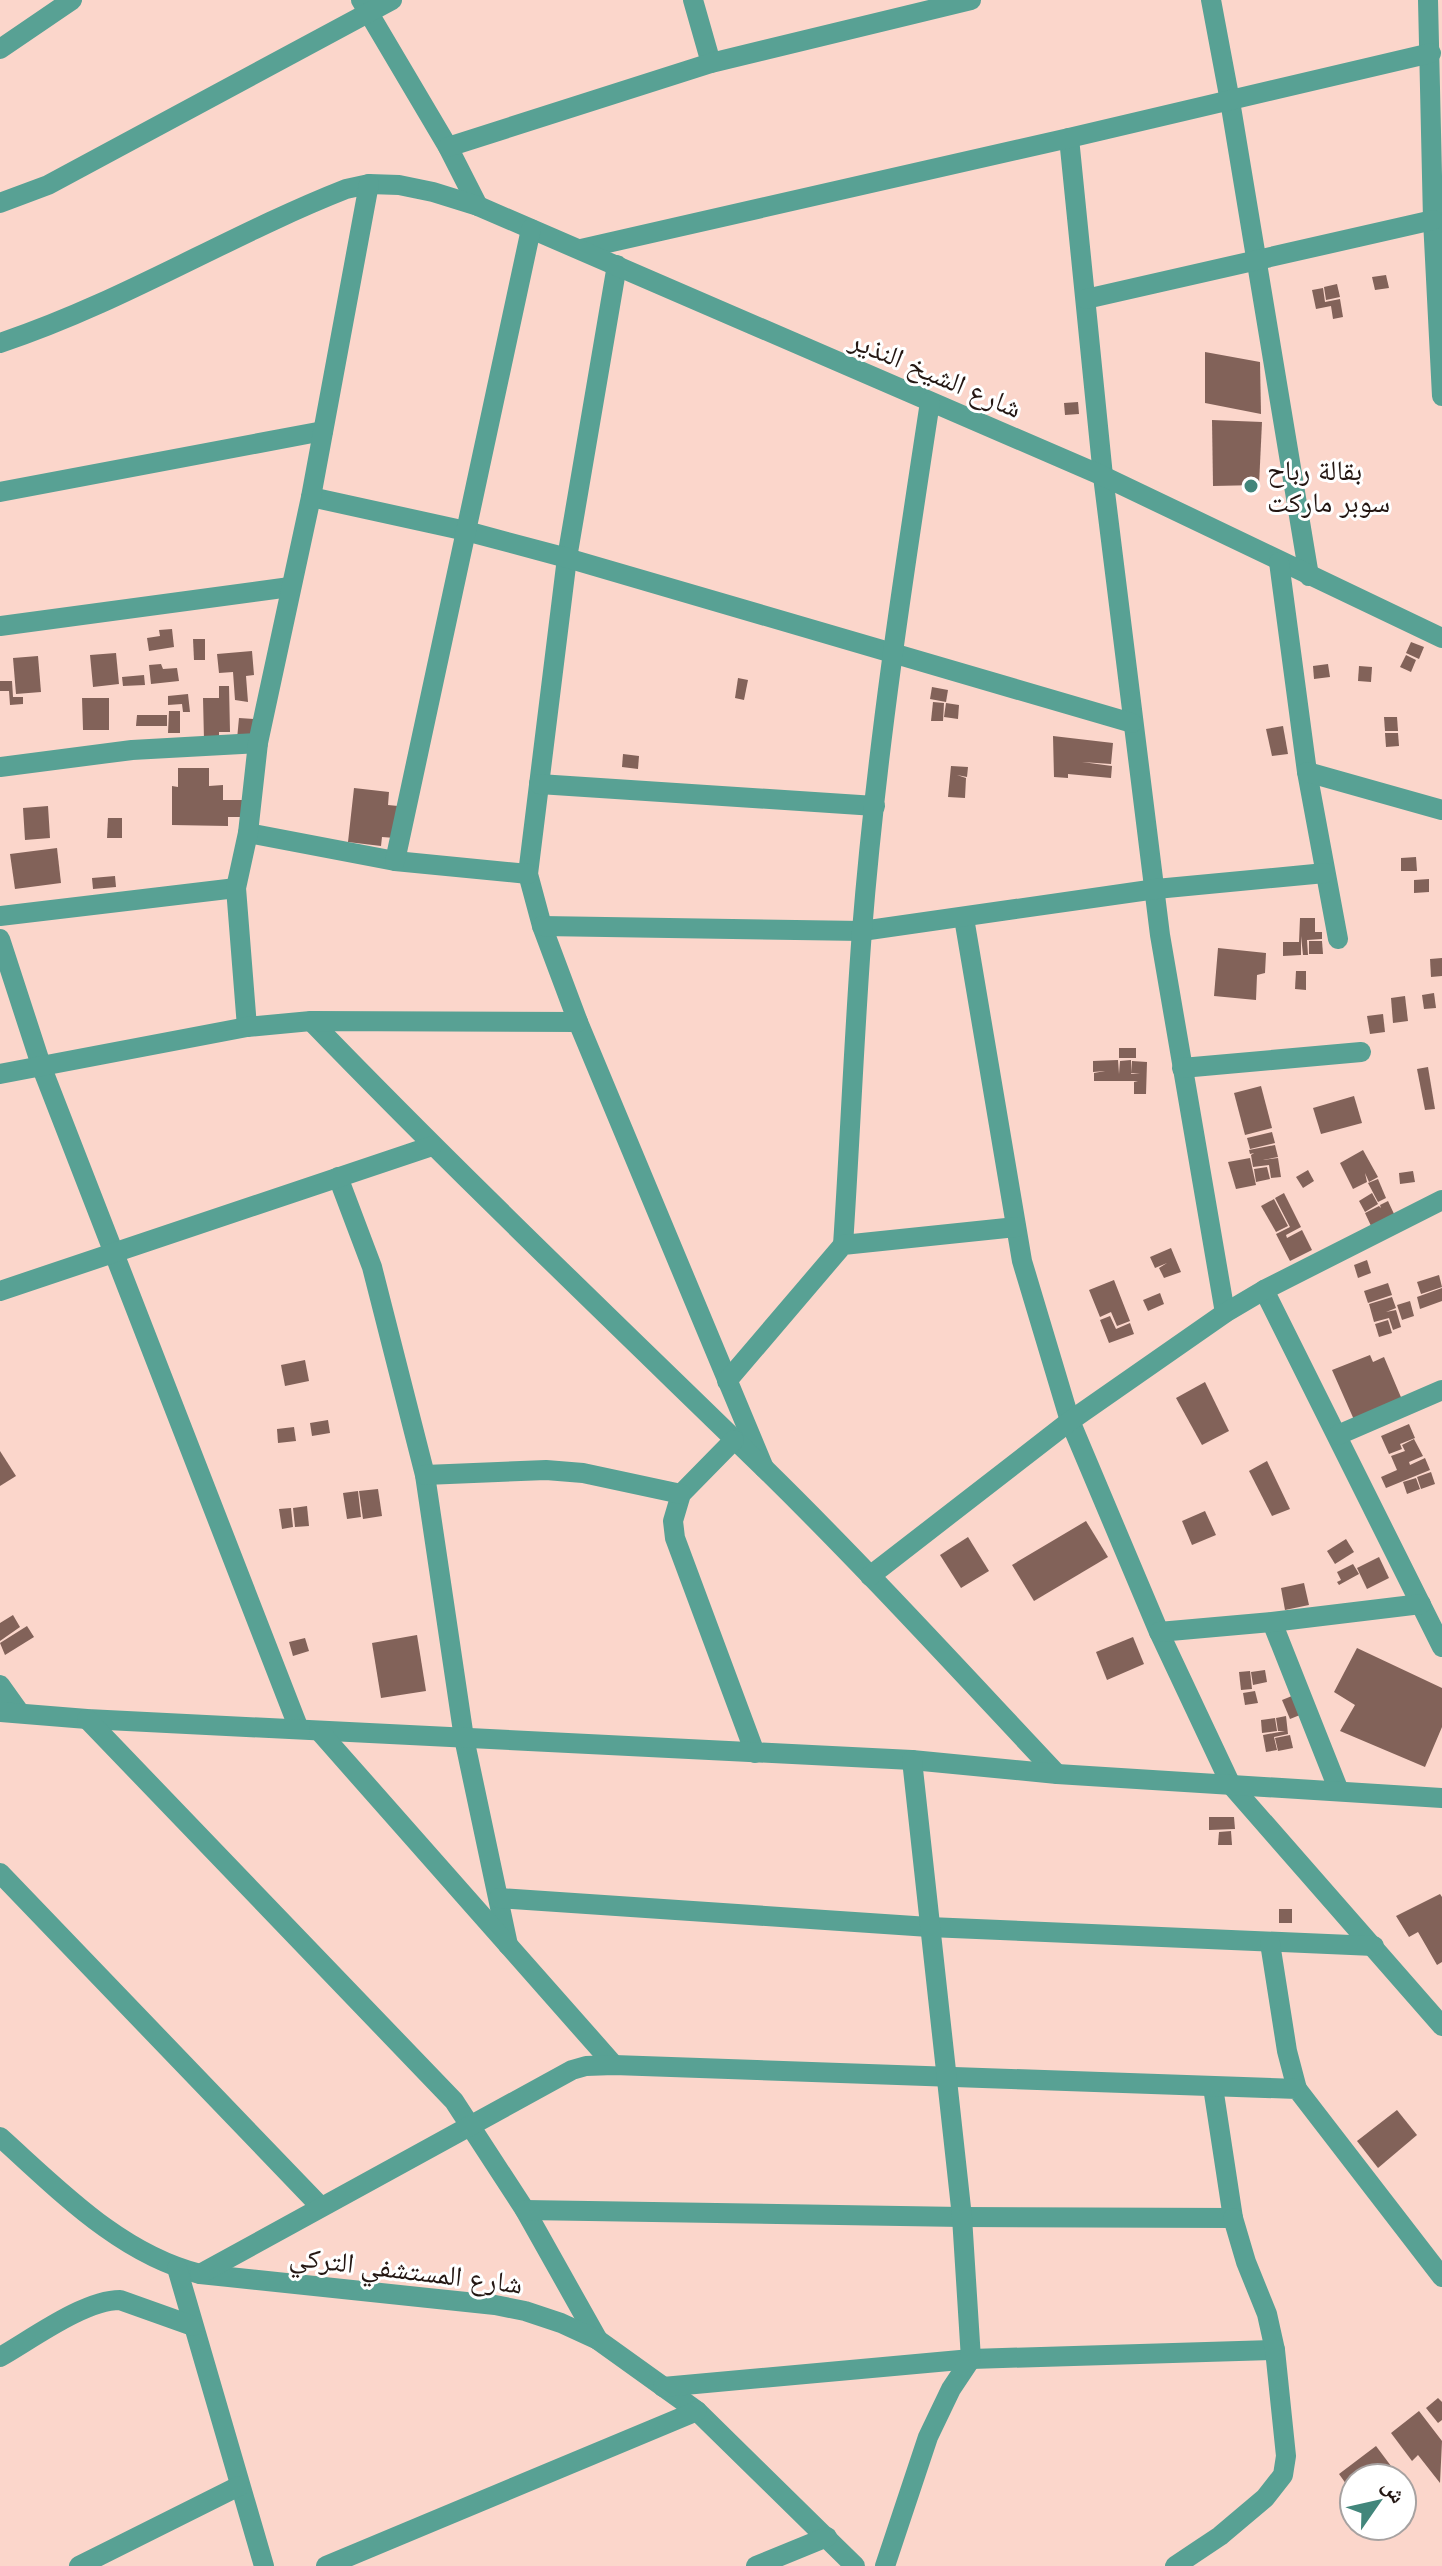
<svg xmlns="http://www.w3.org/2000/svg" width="1442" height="2566" font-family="Poppins,'Noto Naskh Arabic',sans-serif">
	<rect width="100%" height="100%" fill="#fbd6cb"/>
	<g fill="#826259">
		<polygon points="1386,275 1389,288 1375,290 1372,277"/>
		<polygon points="1337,284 1340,297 1326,300 1324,287"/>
		<polygon points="1323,288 1325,302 1340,299 1343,317 1333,319 1331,306 1316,309 1312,290"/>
		<polygon points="1205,352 1260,362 1261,414 1205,403"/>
		<polygon points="1078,402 1079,414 1065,415 1064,403"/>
		<polygon points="1212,420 1262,422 1259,485 1213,486"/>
		<polygon points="172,629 174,647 149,651 147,638 160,636 159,630"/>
		<polygon points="193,639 205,639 205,660 194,660"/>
		<polygon points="1411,642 1424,647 1419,659 1406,653"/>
		<polygon points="252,651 254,675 246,676 248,702 235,700 233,672 219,673 217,654"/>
		<polygon points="116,653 119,684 93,687 90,655"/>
		<polygon points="1406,655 1416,660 1411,672 1400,667"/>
		<polygon points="38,656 41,692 16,694 13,658"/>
		<polygon points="161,664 163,669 177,668 179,681 151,684 149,665"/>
		<polygon points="1328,664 1330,677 1314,679 1313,666"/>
		<polygon points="1359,666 1372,667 1371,682 1358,681"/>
		<polygon points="144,675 145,685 123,686 122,677"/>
		<polygon points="738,678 748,680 744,700 735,698"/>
		<polygon points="0,681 12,681 13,697 23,697 23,704 10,705 9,691 0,691"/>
		<polygon points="219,686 229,686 230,732 219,732 219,739 204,740 203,698 219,698"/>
		<polygon points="932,687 948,690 946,702 930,699"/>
		<polygon points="188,694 190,712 183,712 182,704 168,705 168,696"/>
		<polygon points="82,698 109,698 109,730 83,730"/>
		<polygon points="933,702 944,703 943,721 931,721"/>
		<polygon points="946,703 959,705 958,719 944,717"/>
		<polygon points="169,711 180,711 180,733 168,733"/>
		<polygon points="137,715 167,715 167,726 136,726"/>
		<polygon points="1384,717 1397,717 1398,731 1385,731"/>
		<polygon points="239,718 254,719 253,741 237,739"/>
		<polygon points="1283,726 1288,754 1272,756 1266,729"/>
		<polygon points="1385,733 1398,733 1399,746 1386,747"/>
		<polygon points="1053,736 1113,743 1111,764 1082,762 1112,766 1111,778 1068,774 1068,778 1054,777"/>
		<polygon points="623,754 639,756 638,769 622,767"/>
		<polygon points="951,766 968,767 967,777 957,775 966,778 965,798 948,797"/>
		<polygon points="178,768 209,768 209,786 223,785 223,800 246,800 246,817 228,817 228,826 172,825 172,786 178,787"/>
		<polygon points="354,788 389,792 388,805 398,806 395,838 382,837 381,846 348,842"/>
		<polygon points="48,806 50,838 25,840 23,808"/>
		<polygon points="108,818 122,818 122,838 107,838"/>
		<polygon points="57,848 61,883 15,889 10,854"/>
		<polygon points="1416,857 1417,871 1401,871 1401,858"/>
		<polygon points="115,876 116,887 93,889 92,878"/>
		<polygon points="1429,879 1429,892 1414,893 1414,880"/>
		<polygon points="1300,918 1315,918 1315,932 1322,932 1322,939 1307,940 1308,955 1303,955 1301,936 1301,955 1283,956 1283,942 1299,942"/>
		<polygon points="1309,941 1322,941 1323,954 1309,954"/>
		<polygon points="1218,948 1266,953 1265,973 1257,975 1256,1000 1214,996"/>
		<polygon points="1442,958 1442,976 1431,977 1430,959"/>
		<polygon points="1296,971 1306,971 1306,990 1295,989"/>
		<polygon points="1434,993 1436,1008 1424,1009 1422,995"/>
		<polygon points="1405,996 1408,1021 1393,1023 1391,998"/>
		<polygon points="1383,1014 1385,1032 1370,1034 1367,1016"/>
		<rect x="1119" y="1048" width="17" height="10"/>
		<polygon points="1118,1060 1119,1074 1120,1061 1131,1060 1131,1074 1140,1074 1131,1073 1132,1061 1147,1062 1146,1094 1134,1094 1134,1082 1138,1081 1094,1081 1094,1073 1105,1071 1093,1072 1093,1061"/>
		<polygon points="1428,1067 1435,1109 1425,1110 1417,1069"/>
		<polygon points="1261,1086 1272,1128 1245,1135 1234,1093"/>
		<polygon points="1354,1096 1362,1123 1321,1134 1313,1108"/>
		<polygon points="1272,1132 1275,1143 1250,1149 1247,1138"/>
		<polygon points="1275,1145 1278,1157 1263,1160 1278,1158 1281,1177 1271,1178 1269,1165 1253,1167 1251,1155 1254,1153 1250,1154 1249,1150"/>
		<polygon points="1363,1150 1378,1177 1369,1182 1365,1173 1367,1182 1353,1189 1340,1163"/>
		<polygon points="1250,1158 1256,1185 1236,1189 1228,1162"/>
		<polygon points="1267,1167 1270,1179 1256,1182 1254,1169"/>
		<polygon points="1308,1170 1314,1181 1303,1188 1296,1177"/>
		<polygon points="1413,1171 1415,1182 1400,1184 1399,1173"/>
		<polygon points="1378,1179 1386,1198 1378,1202 1368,1183"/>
		<polygon points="1284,1193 1301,1227 1286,1235 1287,1238 1302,1230 1312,1250 1290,1261 1276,1234 1290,1227 1275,1198"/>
		<polygon points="1372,1193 1378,1204 1365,1212 1359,1201"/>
		<polygon points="1274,1199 1288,1226 1276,1232 1261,1206"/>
		<polygon points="1388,1201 1395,1216 1372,1228 1365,1213 1379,1206 1381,1208 1380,1205"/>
		<polygon points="1171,1248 1181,1272 1164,1278 1159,1268 1167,1263 1155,1268 1150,1257"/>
		<polygon points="1367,1260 1371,1273 1358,1278 1354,1265"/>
		<polygon points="1439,1275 1442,1287 1421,1294 1417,1282"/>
		<polygon points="1114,1280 1130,1321 1117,1326 1111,1312 1100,1317 1089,1290"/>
		<polygon points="1388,1283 1392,1295 1368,1303 1364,1291"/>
		<polygon points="1442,1288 1442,1301 1420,1309 1417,1297"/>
		<polygon points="1160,1293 1164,1304 1148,1311 1143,1300"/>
		<polygon points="1392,1297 1396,1308 1386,1312 1396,1310 1401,1327 1393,1330 1389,1318 1374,1322 1369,1304"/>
		<polygon points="1410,1301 1414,1316 1402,1320 1397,1305"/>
		<polygon points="1110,1316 1116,1329 1130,1323 1134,1334 1109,1343 1100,1320"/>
		<polygon points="1388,1320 1392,1333 1379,1337 1375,1324"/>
		<polygon points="1370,1355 1373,1362 1384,1357 1403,1402 1355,1422 1332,1370"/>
		<polygon points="305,1360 309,1381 285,1386 281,1365"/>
		<polygon points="1205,1382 1229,1431 1202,1445 1176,1398"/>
		<polygon points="328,1420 330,1433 312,1436 310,1423"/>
		<polygon points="1409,1424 1415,1438 1400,1444 1402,1449 1389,1454 1381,1436"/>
		<polygon points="294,1427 296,1441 278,1443 277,1429"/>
		<polygon points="1414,1439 1423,1456 1409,1462 1410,1465 1425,1458 1430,1470 1386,1488 1381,1477 1397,1470 1391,1456 1405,1451 1402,1445"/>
		<polygon points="0,1451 16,1476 0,1486"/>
		<polygon points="1267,1461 1290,1509 1272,1516 1249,1471"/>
		<polygon points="1431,1472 1435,1484 1421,1489 1417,1477"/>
		<polygon points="1416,1478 1420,1489 1407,1494 1403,1482"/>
		<polygon points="378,1489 382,1516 363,1519 359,1491"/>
		<polygon points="358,1491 361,1517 347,1519 343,1493"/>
		<polygon points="307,1506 309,1526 295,1527 293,1508"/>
		<polygon points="291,1508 293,1527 282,1529 279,1509"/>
		<polygon points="1205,1511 1216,1535 1192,1545 1182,1521"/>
		<polygon points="1086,1521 1108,1557 1034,1601 1012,1565"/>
		<polygon points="968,1537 989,1571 961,1588 940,1555"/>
		<polygon points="1346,1539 1354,1552 1335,1564 1327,1551"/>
		<polygon points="1379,1557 1389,1578 1367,1589 1357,1568"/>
		<polygon points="1353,1564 1359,1574 1339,1585 1337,1582 1341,1580 1337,1572"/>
		<polygon points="1304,1583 1309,1605 1285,1610 1281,1588"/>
		<polygon points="13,1615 20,1627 0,1641 0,1623"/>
		<polygon points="27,1626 34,1637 5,1655 0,1643"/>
		<polygon points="417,1635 426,1691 381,1698 372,1643"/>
		<polygon points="1133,1637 1144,1664 1107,1680 1096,1652"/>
		<polygon points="305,1638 309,1651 293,1656 289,1642"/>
		<polygon points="1357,1648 1442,1688 1442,1727 1425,1767 1340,1731 1355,1705 1334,1692"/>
		<polygon points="1265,1670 1267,1682 1253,1685 1251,1672"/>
		<polygon points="1250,1671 1252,1689 1241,1690 1239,1672"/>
		<polygon points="1255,1691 1258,1703 1245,1705 1243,1693"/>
		<polygon points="1292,1696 1300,1715 1290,1719 1282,1700"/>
		<polygon points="1286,1716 1288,1734 1274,1737 1277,1750 1266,1752 1263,1735 1285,1731 1278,1731 1276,1718"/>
		<polygon points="1275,1718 1277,1731 1262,1733 1261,1720"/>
		<polygon points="1290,1735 1293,1748 1278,1751 1275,1738"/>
		<polygon points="1209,1817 1234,1817 1235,1829 1209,1830"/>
		<polygon points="1231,1831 1232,1845 1218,1845 1219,1832"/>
		<polygon points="1440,1894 1442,1897 1442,1962 1437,1965 1418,1932 1409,1937 1396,1916"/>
		<rect x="1279" y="1909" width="13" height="14"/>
		<polygon points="1397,2110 1417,2135 1378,2168 1357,2141"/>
		<polygon points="1438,2398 1442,2402 1442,2420 1438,2423 1426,2408"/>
		<polygon points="1419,2411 1442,2441 1440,2483 1418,2455 1412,2461 1391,2433"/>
		<polygon points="1376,2446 1400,2478 1354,2478 1354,2495 1339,2474"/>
		<polygon points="1402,2481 1416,2500 1402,2510"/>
	</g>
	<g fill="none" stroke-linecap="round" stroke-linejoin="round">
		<g stroke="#58a194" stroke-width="20">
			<polyline points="361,0 448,147 478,206"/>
			<polyline points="693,0 711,63"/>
			<polyline points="1211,0 1230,101 1309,576"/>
			<polyline points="1428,0 1433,220 1442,396"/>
			<polyline points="0,49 72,0"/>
			<polyline points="1069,138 1103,476 1160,935 1225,1313"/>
			<polyline points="448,147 711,63 971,0"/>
			<polyline points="0,203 48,185 392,0"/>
			<polyline points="581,249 1069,138 1431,53"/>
			<polyline points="617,265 567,558 528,874 542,926 578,1022 764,1468"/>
			<polyline points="1086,299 1433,220"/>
			<path d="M 0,343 C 121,303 229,235 346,189 L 369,184 L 399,185 L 433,192 L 478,206 L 1103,476 L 1442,638"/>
			<polyline points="0,492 323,431"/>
			<polyline points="311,497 466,531 567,558 1132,723"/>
			<polyline points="1279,562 1307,772 1338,939"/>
			<polyline points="0,626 290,587"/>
			<polyline points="0,767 132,750 258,743"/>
			<polyline points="1307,772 1442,810"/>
			<polyline points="539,784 875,806"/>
			<polyline points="248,833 395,861 528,874"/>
			<polyline points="395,861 531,229"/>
			<polyline points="0,916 236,888"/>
			<polyline points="964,918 1022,1261 1070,1421 1159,1632 1231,1785 1442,2026"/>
			<polyline points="542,926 862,931 1156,889 1325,873"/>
			<polyline points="0,939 42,1068 299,1729"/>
			<path d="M 311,1021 C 458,1173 612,1320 764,1468 C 865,1567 960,1671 1057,1774"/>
			<polyline points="247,1027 236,888 248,833 258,743 311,497 369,184"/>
			<polyline points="1182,1068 1361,1052"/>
			<polyline points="0,1074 247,1027 311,1021 578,1022"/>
			<polyline points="338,1177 372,1267 425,1475 464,1738 508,1945"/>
			<path d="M 843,1245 C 850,1141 854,1036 862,931 C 876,754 903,578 930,402"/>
			<polyline points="1264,1290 1442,1647"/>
			<polyline points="0,1291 432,1146"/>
			<polyline points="727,1381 843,1245 1016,1227"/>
			<polyline points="1338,1435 1442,1390"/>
			<polyline points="734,1440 681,1494 673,1521 675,1538 755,1753"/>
			<polyline points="425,1475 546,1470 583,1473 681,1494"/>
			<polyline points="870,1576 1070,1421 1225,1313 1264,1290 1442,1200"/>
			<polyline points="1272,1622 1339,1791"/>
			<polyline points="1159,1632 1272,1622 1421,1604"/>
			<polyline points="0,1685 20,1713"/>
			<polyline points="0,1712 87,1719 912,1760 1057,1774 1442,1798"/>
			<polyline points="87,1719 454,2101 525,2210 598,2340"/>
			<polyline points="319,1731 614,2065"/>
			<polyline points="0,1873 320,2206"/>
			<polyline points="499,1898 929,1927 1374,1946"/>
			<polyline points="1270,1943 1287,2051 1297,2089"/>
			<path d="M 0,2137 C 59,2190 120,2254 200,2274 L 495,2305 L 525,2311 L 561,2323 L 598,2340 L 697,2411 L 855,2566"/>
			<polyline points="525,2210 962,2217 1233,2218 1213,2087"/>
			<polyline points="177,2268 264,2566"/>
			<polyline points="200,2274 572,2070 586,2066 614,2065 1297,2089 1442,2277"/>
			<path d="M 0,2357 C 32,2339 84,2300 120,2300 L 193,2326"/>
			<polyline points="663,2387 971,2359 1275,2350"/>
			<polyline points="79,2566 239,2486"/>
			<polyline points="326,2566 697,2411"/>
			<polyline points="756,2566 827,2537"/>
			<polyline points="885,2566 928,2437 951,2389 971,2359 962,2217 912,1760"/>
			<polyline points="1175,2566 1220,2536 1265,2498 1283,2475 1286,2456 1275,2350 1267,2314 1246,2262 1233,2218"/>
		</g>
	</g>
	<circle fill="#42867b" stroke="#fff" stroke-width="3" cx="1251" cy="486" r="8"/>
	<g text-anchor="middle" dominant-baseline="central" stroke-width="6" stroke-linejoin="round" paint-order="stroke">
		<g font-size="28" fill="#241713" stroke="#fff">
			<text transform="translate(936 374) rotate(23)">شارع الشيخ النذير</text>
			<text transform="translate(406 2270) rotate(7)">شارع المستشفي التركي</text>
		</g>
		<g font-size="28" fill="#241713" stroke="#fff" text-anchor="start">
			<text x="1267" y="470">بقالة رباح<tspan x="1267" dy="32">سوبر ماركت</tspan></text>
		</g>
	</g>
	<g transform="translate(1378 2502) rotate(56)"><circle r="38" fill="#ffffff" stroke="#a7a2a1" stroke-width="2"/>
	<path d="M0-6L14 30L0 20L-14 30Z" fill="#42867b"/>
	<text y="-12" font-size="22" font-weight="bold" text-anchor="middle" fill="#241713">ش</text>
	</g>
</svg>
